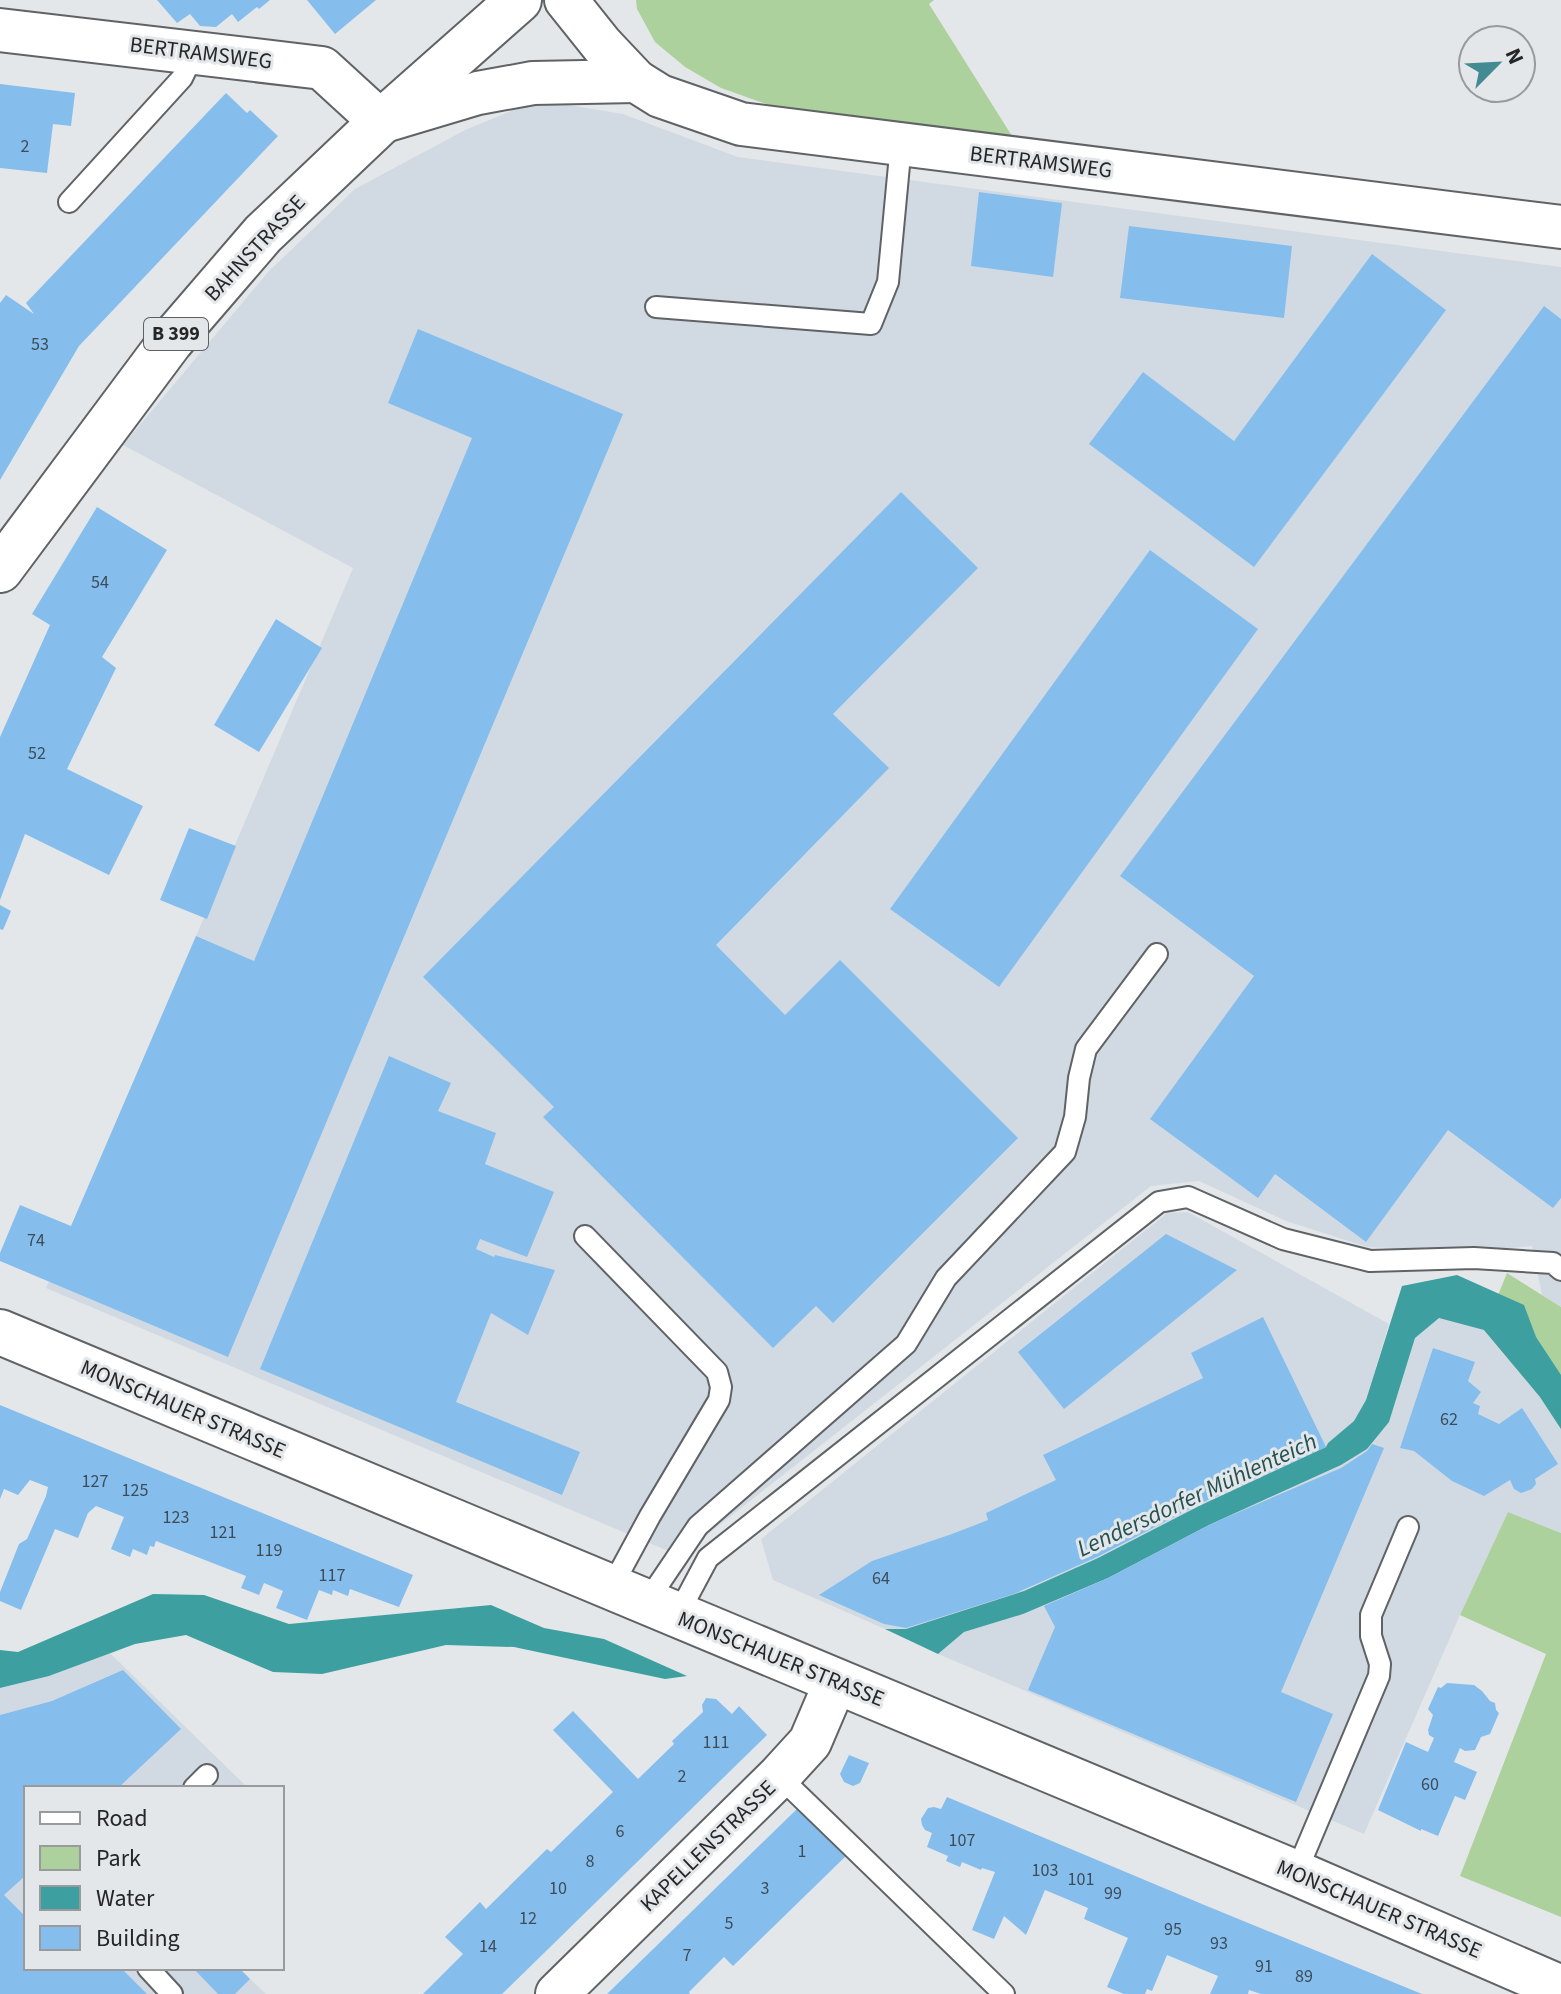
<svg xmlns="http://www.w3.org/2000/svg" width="1561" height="1994" font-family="'Source Sans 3',sans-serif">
	<rect width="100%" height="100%" fill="#e4e7ea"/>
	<g fill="#d1dae2">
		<polygon points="538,100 623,114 738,157 1561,267 1561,1307 1542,1295 1532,1246 1473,1251 1367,1247 1286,1221 1199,1181 1151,1186 680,1556 46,1288 353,568 123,445 269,271 355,189 465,130"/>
		<polygon points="1188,1212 1389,1324 1366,1400 1354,1421 1328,1443 1326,1447 1199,1506 1098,1558 1024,1591 906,1630 885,1629 773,1580 761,1539 1167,1213"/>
		<polygon points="1439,1317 1484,1330 1540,1397 1561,1429 1561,1533 1508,1512 1460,1615 1364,1834 938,1654 964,1632 1023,1614 1108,1578 1209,1525 1341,1465 1367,1449 1389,1422 1415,1338"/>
		<polygon points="110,1653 248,1788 26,1788 26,1968 239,1968 266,1994 0,1994 0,1688 49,1676"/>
	</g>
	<g fill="#add19c">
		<polygon points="636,0 934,0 929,4 1012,136 772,106 721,88 685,67 655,42 637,9"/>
		<polygon points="1507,1273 1561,1307 1561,1429 1540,1397 1484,1330"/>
		<polygon points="1508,1512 1561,1533 1561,1917 1460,1876 1546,1654 1460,1615"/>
	</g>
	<g fill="#3e9fa0">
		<polygon points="1457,1275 1524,1305 1536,1337 1561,1375 1561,1429 1540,1397 1484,1330 1439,1318 1415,1338 1389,1422 1367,1449 1341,1465 1209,1525 1108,1578 1023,1614 964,1632 938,1654 885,1629 906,1629 1024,1591 1098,1558 1199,1506 1326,1447 1328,1443 1354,1421 1366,1400 1402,1286"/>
		<polygon points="153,1594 204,1595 289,1624 491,1605 544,1628 604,1639 687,1676 665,1679 514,1647 446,1645 322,1674 273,1672 186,1635 135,1644 49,1676 0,1688 0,1650 18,1652"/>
	</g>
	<g fill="#85beed">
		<polygon points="157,0 270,0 259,9 257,7 238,22 232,14 216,27 200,26 190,14 177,23"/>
		<polygon points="307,0 376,0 335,34"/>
		<polygon points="0,84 75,93 71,126 53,124 47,173 0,168"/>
		<polygon points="226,93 247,113 250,110 278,136 79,346 0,480 0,303 6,295 34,314 26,303"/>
		<polygon points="979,192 1062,203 1053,277 971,266"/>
		<polygon points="1129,226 1292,246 1284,318 1120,298"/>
		<polygon points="1372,254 1446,310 1254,567 1089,444 1143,372 1234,441"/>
		<polygon points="1544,306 1561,319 1561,1198 1553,1208 1448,1130 1366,1242 1275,1174 1258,1198 1150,1119 1254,976 1120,876"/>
		<polygon points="418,329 623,414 228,1357 0,1261 0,1253 20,1205 71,1226 196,936 254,961 472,438 388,403"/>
		<polygon points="901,492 978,568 833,714 889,768 716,945 785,1015 840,960 1018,1138 833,1323 816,1306 773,1348 543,1117 554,1107 423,977"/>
		<polygon points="97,507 167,550 102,657 116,668 67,769 143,806 109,875 25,834 0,900 0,737 50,625 32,614"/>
		<polygon points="1150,550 1258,629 999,987 890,909"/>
		<polygon points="276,619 322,648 259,752 214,725"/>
		<polygon points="189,828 236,846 207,919 160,900"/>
		<polygon points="0,905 11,911 3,930 0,929"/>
		<polygon points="389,1056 451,1083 438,1111 496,1133 485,1164 554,1192 527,1257 480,1239 476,1249 494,1257 495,1255 555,1270 528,1335 491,1313 456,1402 580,1452 562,1495 260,1369"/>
		<polygon points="1166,1234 1237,1270 1064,1409 1018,1352"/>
		<polygon points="1263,1317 1326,1447 1199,1504 1097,1557 1014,1594 906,1628 884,1624 819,1595 872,1561 952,1534 988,1520 986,1513 1056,1480 1043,1455 1203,1378 1191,1353"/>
		<polygon points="1433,1348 1475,1362 1468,1381 1481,1392 1473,1403 1480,1406 1478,1414 1499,1424 1522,1408 1558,1464 1535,1479 1536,1484 1532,1489 1521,1493 1514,1489 1510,1480 1484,1496 1452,1481 1414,1451 1400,1448"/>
		<polygon points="0,1405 413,1575 399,1607 350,1589 348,1596 333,1590 332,1595 319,1590 307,1620 276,1608 283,1591 264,1583 259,1595 241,1588 246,1576 156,1541 154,1547 150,1546 147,1555 133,1549 130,1557 111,1549 124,1517 96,1506 88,1513 78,1538 55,1529 21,1610 0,1601 0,1592 19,1544 27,1539 46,1496 48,1487 30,1480 18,1495 4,1489 0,1499"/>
		<polygon points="1372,1444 1384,1448 1281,1692 1333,1714 1296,1802 1028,1690 1055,1627 1044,1606 1108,1578 1211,1524 1341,1468 1367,1451"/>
		<polygon points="123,1670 181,1729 118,1788 26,1788 26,1875 4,1895 26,1917 26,1968 121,1968 147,1994 0,1994 0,1715 52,1701"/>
		<polygon points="1447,1683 1474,1685 1482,1691 1490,1701 1495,1703 1496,1710 1499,1713 1490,1734 1481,1737 1475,1750 1465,1751 1460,1748 1454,1762 1477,1772 1465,1800 1455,1796 1438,1836 1421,1829 1421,1831 1378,1810 1406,1742 1428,1752 1434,1738 1429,1735 1428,1730 1433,1715 1428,1709 1438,1687 1441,1688"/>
		<polygon points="706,1698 716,1699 732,1714 739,1706 767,1735 502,1994 423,1994 463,1954 445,1937 480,1902 486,1909 547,1849 551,1852 613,1792 553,1730 573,1711 638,1779 674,1744 672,1741 703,1712 702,1705"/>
		<polygon points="849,1755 869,1763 860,1783 853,1786 844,1782 840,1774"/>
		<polygon points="947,1797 1202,1904 1422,1994 1261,1994 1249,1990 1248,1994 1210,1994 1218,1976 1167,1955 1152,1991 1147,1989 1145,1994 1124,1994 1107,1987 1128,1938 1084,1919 1088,1908 1045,1890 1026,1935 1004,1916 994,1939 972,1930 995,1872 982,1868 981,1870 962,1862 960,1867 946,1861 948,1856 927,1847 932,1833 925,1830 922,1825 921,1819 928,1808 934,1807 941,1809"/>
		<polygon points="798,1808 847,1855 733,1966 724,1957 689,1992 690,1994 607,1994"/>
		<polygon points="193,1968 239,1968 250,1979 235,1994 218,1994"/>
	</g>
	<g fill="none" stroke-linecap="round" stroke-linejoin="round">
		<g stroke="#606365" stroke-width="24">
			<g id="service">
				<polyline points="69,202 182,78 195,51"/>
				<polyline points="656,307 871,324 888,282 901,144"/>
				<polyline points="585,1236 717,1372 721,1387 719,1400 650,1516 611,1588"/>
				<polyline points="646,1603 698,1526 906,1344 946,1278 1065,1152 1075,1117 1079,1078 1086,1049 1157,954"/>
				<polyline points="677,1616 708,1558 1159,1202 1188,1197 1283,1239 1370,1261 1474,1258 1553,1263 1561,1270"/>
				<polyline points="779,1776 1004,1994"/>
				<polyline points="194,1788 207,1775"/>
				<polyline points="1296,1873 1379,1676 1380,1664 1371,1636 1371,1615 1408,1527"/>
				<polyline points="148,1968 172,1994"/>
			</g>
		</g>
		<g stroke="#606365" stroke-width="46">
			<g id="minor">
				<polyline points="566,0 602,45 636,81 660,96 741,124 1561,227"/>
				<polyline points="0,30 322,68 381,122 478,93 533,83 636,81"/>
				<polyline points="557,1994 779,1776 810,1742 836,1681"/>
			</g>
		</g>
		<g stroke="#606365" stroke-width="48">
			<polyline id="tertiary" points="0,1332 1296,1873 1561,1988"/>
		</g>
		<g stroke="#606365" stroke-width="48">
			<polyline id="primary" points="0,570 170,342 263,234 381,122 519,0"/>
		</g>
		<use href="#service" stroke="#fff" stroke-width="20"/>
		<use href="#minor" stroke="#fff" stroke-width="42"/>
		<use href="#tertiary" stroke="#fff" stroke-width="44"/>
		<use href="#primary" stroke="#fff" stroke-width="44"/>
	</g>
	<g text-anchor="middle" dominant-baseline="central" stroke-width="6" stroke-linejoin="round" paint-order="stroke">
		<g font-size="18" fill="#3d4c58">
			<text x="25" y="146">2</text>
			<text x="40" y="344">53</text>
			<text x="100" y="582">54</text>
			<text x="37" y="753">52</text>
			<text x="36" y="1240">74</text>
			<text x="1449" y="1419">62</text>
			<text x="95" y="1481">127</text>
			<text x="135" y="1490">125</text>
			<text x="176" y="1517">123</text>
			<text x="223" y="1532">121</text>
			<text x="269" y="1550">119</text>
			<text x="332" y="1575">117</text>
			<text x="881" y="1578">64</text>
			<text x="716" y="1742">111</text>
			<text x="682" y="1776">2</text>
			<text x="1430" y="1784">60</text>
			<text x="620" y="1831">6</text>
			<text x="962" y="1840">107</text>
			<text x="802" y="1851">1</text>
			<text x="590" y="1861">8</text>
			<text x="1045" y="1870">103</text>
			<text x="1081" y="1879">101</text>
			<text x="558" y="1888">10</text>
			<text x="765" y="1888">3</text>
			<text x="1113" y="1893">99</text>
			<text x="528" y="1918">12</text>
			<text x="729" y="1923">5</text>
			<text x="1173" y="1929">95</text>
			<text x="1219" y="1943">93</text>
			<text x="488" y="1946">14</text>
			<text x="687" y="1955">7</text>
			<text x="1264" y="1966">91</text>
			<text x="1304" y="1976">89</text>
		</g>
		<rect fill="#e4e7ea" stroke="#5e6062" stroke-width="2" x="144" y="318" width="64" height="32" rx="6"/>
		<g font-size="20" font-weight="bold" fill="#252627">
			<text x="176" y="334">B 399</text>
		</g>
		<g font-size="22" fill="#252627" stroke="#e4e7ea">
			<text transform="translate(201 53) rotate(7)">BERTRAMSWEG</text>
			<text transform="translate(1041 162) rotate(7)">BERTRAMSWEG</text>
			<text transform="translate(255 248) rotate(-47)">BAHNSTRASSE</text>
			<text transform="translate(183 1409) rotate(23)">MONSCHAUER STRASSE</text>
			<text transform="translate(781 1659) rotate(22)">MONSCHAUER STRASSE</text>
			<text transform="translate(708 1846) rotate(-44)">KAPELLENSTRASSE</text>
			<text transform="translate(1379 1909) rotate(23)">MONSCHAUER STRASSE</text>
		</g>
		<g font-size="24" font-style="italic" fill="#265152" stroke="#e4e7ea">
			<text transform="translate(1197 1495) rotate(-25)">Lendersdorfer Mühlenteich</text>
		</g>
	</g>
	<rect x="24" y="1786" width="260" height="184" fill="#e4e7ea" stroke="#989a9c" stroke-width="2"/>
	<rect x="40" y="1812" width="40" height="12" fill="#ffffff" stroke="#989a9c" stroke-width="2"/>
	<text x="96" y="1826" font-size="24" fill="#252627">Road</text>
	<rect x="40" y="1846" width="40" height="24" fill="#add19c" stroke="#989a9c" stroke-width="2"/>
	<text x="96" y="1866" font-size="24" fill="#252627">Park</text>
	<rect x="40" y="1886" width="40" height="24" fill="#3e9fa0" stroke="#989a9c" stroke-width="2"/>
	<text x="96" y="1906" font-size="24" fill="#252627">Water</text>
	<rect x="40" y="1926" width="40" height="24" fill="#85beed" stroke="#989a9c" stroke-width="2"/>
	<text x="96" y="1946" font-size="24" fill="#252627">Building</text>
	<g transform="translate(1497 64) rotate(66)"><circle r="38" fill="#e4e7ea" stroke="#989a9c" stroke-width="2"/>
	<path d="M0-6L14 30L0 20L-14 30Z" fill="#438a92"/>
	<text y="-12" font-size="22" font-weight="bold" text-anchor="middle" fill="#252627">N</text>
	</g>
</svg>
